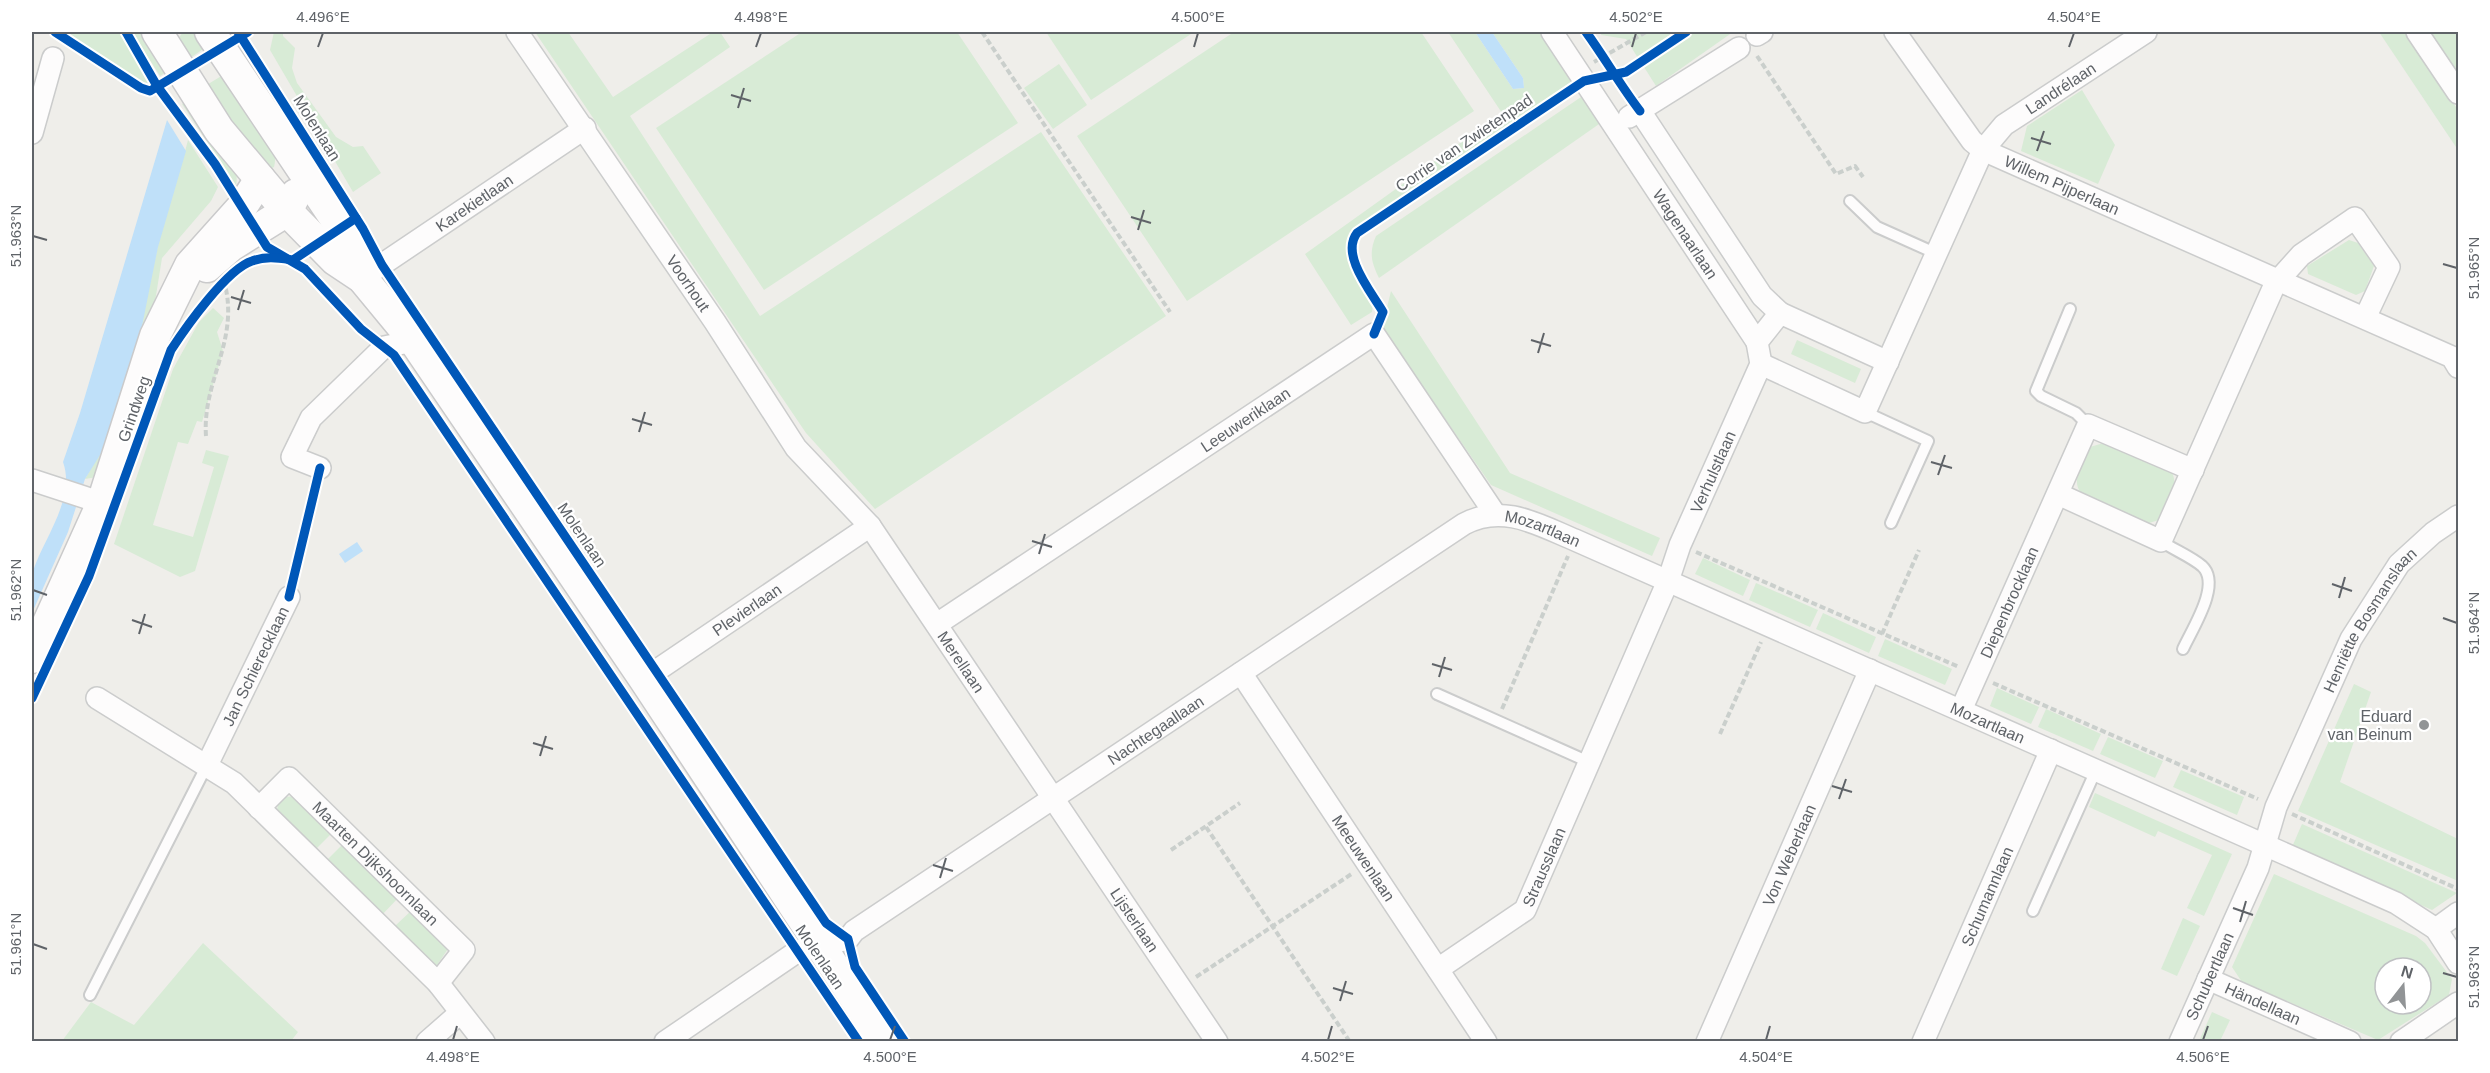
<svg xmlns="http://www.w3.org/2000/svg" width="2490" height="1073" font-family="Arial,sans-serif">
	<rect width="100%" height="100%" fill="#efeeea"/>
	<g fill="#d8ebd6" fill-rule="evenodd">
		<polygon points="64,32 119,32 150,84 146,87"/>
		<polygon points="132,32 148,32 171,69 160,76"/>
		<polygon points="183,32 200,32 209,45 183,63 175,43"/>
		<polygon points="274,32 283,32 283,36 295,48 292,68 297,83 336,137 353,147 363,146 381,173 353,192 270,50"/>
		<polygon points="535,32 568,32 613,97 713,32 720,32 730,47 630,116 760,316 1041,132 1166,316 875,509 806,433"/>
		<polygon points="802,32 957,32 1018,123 764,290 656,128"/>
		<polygon points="1046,32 1194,32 1091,100"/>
		<polygon points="1234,32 1421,32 1474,111 1187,301 1077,136"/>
		<polygon points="1448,32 1475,32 1513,89 1524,88 1523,78 1492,32 1541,32 1574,80 1361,225 1354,235 1348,254 1373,303 1372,312 1351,325 1305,254 1502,113"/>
		<polygon points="1602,32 1674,32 1638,58 1626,39 1601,35"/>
		<polygon points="1693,32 1733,32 1656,86 1644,67"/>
		<polygon points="2379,32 2406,32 2458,110 2458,150"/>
		<polygon points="2434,32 2458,32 2458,75 2432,35"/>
		<polygon points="1059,64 1087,105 1053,129 1024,88"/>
		<path d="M 228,72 C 242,93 282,141 274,167 L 268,170 L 200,89 Z"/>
		<polygon points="2082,90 2115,145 2098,184 2021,151 2027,126"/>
		<path d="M 1584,95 L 1602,122 L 1379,278 C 1371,262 1369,252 1376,236 Z"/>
		<path d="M 191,97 C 206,119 243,158 236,186 L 182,104 Z"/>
		<path d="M 188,140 L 218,187 L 211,201 L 162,258 L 154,308 L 97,477 L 85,479 C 127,410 140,327 157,250 C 165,213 179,177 188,140 Z"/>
		<polygon points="2349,240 2358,243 2374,266 2365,291 2356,295 2308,274 2307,266"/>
		<polygon points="1391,291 1510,473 1660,538 1652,556 1491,485 1382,328"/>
		<polygon points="213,308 224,318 217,332 223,351 202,422 197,421 188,444 178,442 153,525 193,537 214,467 202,463 206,450 229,456 195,571 180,577 114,544 173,369 199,322"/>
		<polygon points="1797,340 1861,369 1855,383 1791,354"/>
		<path d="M 2107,442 L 2170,470 C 2182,484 2166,505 2159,520 L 2149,523 L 2081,493 C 2070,479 2084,462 2090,447 Z"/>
		<polygon points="1703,558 1750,580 1743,596 1695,574"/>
		<polygon points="1756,583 1818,610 1810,627 1749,600"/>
		<polygon points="1823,613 1876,637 1869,653 1816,629"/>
		<polygon points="1885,639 1952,669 1945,685 1878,656"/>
		<polygon points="2354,684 2371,692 2340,782 2458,839 2458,881 2298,811"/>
		<polygon points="1997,688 2039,707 2031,724 1990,706"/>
		<polygon points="2046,709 2101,734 2093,751 2038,727"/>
		<polygon points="2108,737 2163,761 2155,778 2100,754"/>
		<polygon points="2181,770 2244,797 2237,815 2173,787"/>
		<polygon points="2095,793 2232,854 2204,916 2187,908 2212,855 2158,831 2155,837 2089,807"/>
		<polygon points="296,796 332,833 313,852 276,814 278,805 285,797"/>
		<polygon points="2302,824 2457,893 2432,910 2292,847"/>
		<polygon points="344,843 399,897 380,917 325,862"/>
		<path d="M 2274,874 L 2416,936 L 2425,943 L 2452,979 L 2449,995 L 2378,1040 L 2242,982 L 2232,967 ZM 2385,968 L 2421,968 L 2421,1004 L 2385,1004 Z"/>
		<polygon points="413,909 450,946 437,965 430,965 394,927"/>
		<polygon points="2183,918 2200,926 2177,976 2161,969"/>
		<polygon points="203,943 298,1032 291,1041 62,1041 91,1002 134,1025"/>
		<polygon points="2212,1012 2230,1020 2220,1041 2199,1041"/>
	</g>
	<g fill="#bfe0f9">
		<polygon points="1475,32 1492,32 1523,78 1524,88 1513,89"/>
		<path d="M 167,120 L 186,151 L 158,247 L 142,326 L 105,447 L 85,479 L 68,532 L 32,613 C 32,600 29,583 33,571 C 44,538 76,498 63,462 L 80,413 Z"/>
		<polygon points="357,542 363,551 345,563 339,554"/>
	</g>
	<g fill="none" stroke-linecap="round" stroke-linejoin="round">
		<g stroke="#cbcccc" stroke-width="14">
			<g id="lane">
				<polyline points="1850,201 1877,227 1935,253"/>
				<polyline points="2070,309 2036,391 2041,396 2076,413 2088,425"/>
				<polyline points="1865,412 1928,441 1891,523"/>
				<path d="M 2161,541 C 2174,550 2190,556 2202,566 C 2222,584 2192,629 2183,649"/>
				<polyline points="1437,694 1589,762"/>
				<polyline points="2033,911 2096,770"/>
				<polyline points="90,995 207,765"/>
			</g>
		</g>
		<g stroke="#cbcccc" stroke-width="24">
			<g id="street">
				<path id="s1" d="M 517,32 L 715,322 L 796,448 L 870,526 L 1217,1042"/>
				<path id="s2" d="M 1552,32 L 1757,342"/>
				<path id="s3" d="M 1895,32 L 1972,141 L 1983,150 L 2452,357 L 2458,367"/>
				<polyline points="2417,32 2458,93"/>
				<polyline points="1757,35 1762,32"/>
				<polyline points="1640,111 1762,296 1780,313"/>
				<polyline points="1629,117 1739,48"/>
				<polyline points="32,133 53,58"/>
				<path id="s4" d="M 362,278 L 585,128"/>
				<path id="s5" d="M 1761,364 L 1865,412 L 1983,150 L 2004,125 L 2146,32"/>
				<polyline points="320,468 292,457 311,418 384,347 414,341"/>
				<polyline points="32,480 102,503"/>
				<polyline points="2058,494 2161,541 2275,284 2301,255 2355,218 2389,267 2365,318"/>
				<path id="s6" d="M 937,624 L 1374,334 L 1495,514"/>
				<path id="s7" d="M 1241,673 L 1486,1042"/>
				<path id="s8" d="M 644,679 L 870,526"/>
				<polyline points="97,698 234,783 438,983 484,1042"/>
				<path id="s9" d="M 1961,710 L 2088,425 L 2193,470"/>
				<path id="s10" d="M 207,765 L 289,597"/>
				<path id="s11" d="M 259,808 L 289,778 L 464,950 L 438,983"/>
				<polyline points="2436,929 2458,913"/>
				<path id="s12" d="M 1438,969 L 1525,910 L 1668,581 L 1680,545 L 1761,364 L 1757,342 L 1780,313 L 1888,362"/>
				<path id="s13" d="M 2208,979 L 2350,1042"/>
				<polyline points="427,1042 460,1013"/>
				<path id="s14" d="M 665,1042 L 798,951 L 848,939 L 854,931 L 1464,524 C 1503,503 1539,525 1575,540 L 2396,903 L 2436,929 L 2458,963"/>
				<path id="s15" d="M 1707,1042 L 1870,670"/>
				<path id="s16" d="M 1923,1042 L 2051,750"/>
				<path id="s17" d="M 2180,1042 L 2258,868 L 2276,807 L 2351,639 L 2399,564 L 2433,533 L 2458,516"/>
				<polyline points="2401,1042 2458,1003"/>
			</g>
		</g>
		<g stroke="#cacacb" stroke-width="33">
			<g id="secondary">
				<polyline points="157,32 219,130 287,211 335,260 362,278 414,341 644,679 884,1042"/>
				<polyline points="210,32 354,247 362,278"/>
				<polyline points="207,267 231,246 287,211 296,194"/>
				<polyline points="32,658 102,503 155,336 190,265 242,207 260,179"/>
			</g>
		</g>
		<g stroke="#cacfcc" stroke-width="4" stroke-dasharray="6 3" stroke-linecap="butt">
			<polyline points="982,32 1170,312"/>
			<polyline points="1757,56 1836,174 1855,166 1863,177"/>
			<polyline points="1594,62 1646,32"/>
			<path d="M 206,436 C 202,382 239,341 225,285"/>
			<polyline points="1696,552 1959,667"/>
			<polyline points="1882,634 1919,550"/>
			<polyline points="1993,683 2258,799"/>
			<polyline points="1502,709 1568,556"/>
			<polyline points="1720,734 1761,642"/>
			<polyline points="2292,814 2458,889"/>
			<polyline points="1206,827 1350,1042"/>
			<polyline points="1171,850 1240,803"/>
			<polyline points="1196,977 1353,873"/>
		</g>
		<use href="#lane" stroke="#fdfcfc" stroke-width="10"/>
		<use href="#street" stroke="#fdfcfc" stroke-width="21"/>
		<use href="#secondary" stroke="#fdfcfc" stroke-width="30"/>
		<g stroke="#fff" stroke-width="13">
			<g id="cycleway">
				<polyline points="55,32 141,88 150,91 248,32"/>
				<polyline points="126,32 157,86 215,164 267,247 305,269 361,329 394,355 859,1042"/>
				<polyline points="238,32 363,229 382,265 826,923 848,939 855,967 905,1042"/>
				<path d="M 1586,32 C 1605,58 1620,85 1640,111"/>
				<path d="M 1374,334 L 1383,312 C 1372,293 1340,255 1357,233 L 1584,81 L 1626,72 L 1686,32"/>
				<polyline points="289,597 320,468"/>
				<path d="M 32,698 L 89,576 L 171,350 C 186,327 227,269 252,261 C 266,256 278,258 293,260 L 356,218"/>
			</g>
		</g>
		<use href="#cycleway" stroke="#0057b8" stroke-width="9"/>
	</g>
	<path fill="none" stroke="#5f6368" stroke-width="2" d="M 318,47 L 323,33M 756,47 L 761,33M 1194,47 L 1198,33M 1632,47 L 1636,33M 2069,47 L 2074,33M 731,95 L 751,101M 738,108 L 744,88M 2031,138 L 2051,144M 2037,151 L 2044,131M 1131,217 L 1151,223M 1138,230 L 1144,210M 33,236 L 47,240M 2443,264 L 2457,268M 231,297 L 251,303M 238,310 L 244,290M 1531,340 L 1551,346M 1538,353 L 1544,333M 632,419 L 652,425M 639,432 L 645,412M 1931,462 L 1952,468M 1938,475 L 1945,455M 1032,541 L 1052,547M 1039,554 L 1045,534M 2332,584 L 2352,591M 33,590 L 47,595M 2339,598 L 2345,577M 2443,618 L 2457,623M 132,620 L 152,627M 139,634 L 145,614M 1432,664 L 1452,670M 1439,677 L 1445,657M 533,743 L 553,749M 540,756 L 546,736M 1832,786 L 1852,792M 1839,799 L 1846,779M 933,865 L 953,871M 940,878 L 946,858M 2233,908 L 2253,915M 2240,922 L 2246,901M 33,944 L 47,949M 2443,973 L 2457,977M 1333,988 L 1353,994M 1340,1001 L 1346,981M 453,1040 L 457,1026M 890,1040 L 895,1026M 1328,1040 L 1332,1026M 1766,1040 L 1770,1026M 2203,1040 L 2208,1026"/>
	<circle fill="#919496" stroke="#fff" stroke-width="2" cx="2424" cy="725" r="6"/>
	<g text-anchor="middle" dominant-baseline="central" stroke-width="4.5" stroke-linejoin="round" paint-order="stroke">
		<g font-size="16" fill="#5f6368" stroke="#fff">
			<text stroke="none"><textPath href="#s5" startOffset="502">Landrélaan</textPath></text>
			<text transform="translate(317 128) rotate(58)">Molenlaan</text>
			<text transform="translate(1464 143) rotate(-34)">Corrie van Zwietenpad</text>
			<text stroke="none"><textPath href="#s3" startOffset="234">Willem Pijperlaan</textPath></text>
			<text stroke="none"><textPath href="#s4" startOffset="135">Karekietlaan</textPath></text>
			<text stroke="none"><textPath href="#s2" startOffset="242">Wagenaarlaan</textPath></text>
			<text stroke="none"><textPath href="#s1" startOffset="304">Voorhout</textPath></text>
			<text transform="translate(134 409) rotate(-71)">Grindweg</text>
			<text stroke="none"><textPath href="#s6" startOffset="370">Leeuweriklaan</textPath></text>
			<text stroke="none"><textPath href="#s12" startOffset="582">Verhulstlaan</textPath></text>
			<text stroke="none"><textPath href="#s14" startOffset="1038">Mozartlaan</textPath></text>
			<text transform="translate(582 535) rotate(56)">Molenlaan</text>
			<text stroke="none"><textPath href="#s9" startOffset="118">Diepenbrocklaan</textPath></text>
			<text stroke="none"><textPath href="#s8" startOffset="124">Plevierlaan</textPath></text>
			<text stroke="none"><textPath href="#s17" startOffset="464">Henriëtte Bosmanslaan</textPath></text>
			<text stroke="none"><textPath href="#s1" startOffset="772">Merellaan</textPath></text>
			<text stroke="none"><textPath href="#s10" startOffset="110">Jan Schierecklaan</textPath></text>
			<text stroke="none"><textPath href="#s14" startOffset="1524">Mozartlaan</textPath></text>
			<text stroke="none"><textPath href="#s14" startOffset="585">Nachtegaallaan</textPath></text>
			<text stroke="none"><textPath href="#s15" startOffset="204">Von Weberlaan</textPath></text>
			<text stroke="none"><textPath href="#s7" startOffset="222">Meeuwenlaan</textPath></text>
			<text stroke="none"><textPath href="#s11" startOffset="164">Maarten Dijkshoornlaan</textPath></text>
			<text stroke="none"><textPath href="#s12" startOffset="152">Strausslaan</textPath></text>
			<text stroke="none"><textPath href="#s16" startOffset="159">Schumannlaan</textPath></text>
			<text stroke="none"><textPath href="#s1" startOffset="1083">Lijsterlaan</textPath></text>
			<text transform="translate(820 957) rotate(56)">Molenlaan</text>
			<text stroke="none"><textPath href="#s17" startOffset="72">Schubertlaan</textPath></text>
			<text stroke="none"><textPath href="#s13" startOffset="60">Händellaan</textPath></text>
		</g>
		<g font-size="16" fill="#5f6368" stroke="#fff" text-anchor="end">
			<text x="2412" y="716">Eduard<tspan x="2412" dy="18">van Beinum</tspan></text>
		</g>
	</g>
	<rect width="2490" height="1073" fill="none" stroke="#ffffff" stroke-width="66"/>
	<g transform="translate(2403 986) rotate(17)"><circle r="28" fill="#ffffff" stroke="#bfc1c3" stroke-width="1.5"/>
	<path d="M0-4.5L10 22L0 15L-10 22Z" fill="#919496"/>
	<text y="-9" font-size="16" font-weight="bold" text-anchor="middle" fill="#5f6368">N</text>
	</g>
	<rect x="33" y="33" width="2424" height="1007" fill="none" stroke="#5f6368" stroke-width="2"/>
	<g font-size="15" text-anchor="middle" fill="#5f6368">
		<text x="323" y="22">4.496°E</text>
		<text x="761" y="22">4.498°E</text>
		<text x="1198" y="22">4.500°E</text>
		<text x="1636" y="22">4.502°E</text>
		<text x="2074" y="22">4.504°E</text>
		<text transform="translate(16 236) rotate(-90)" y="5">51.963°N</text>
		<text transform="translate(2474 268) rotate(-90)" y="5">51.965°N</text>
		<text transform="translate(16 590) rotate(-90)" y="5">51.962°N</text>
		<text transform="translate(2474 623) rotate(-90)" y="5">51.964°N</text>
		<text transform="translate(16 944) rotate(-90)" y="5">51.961°N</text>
		<text transform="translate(2474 977) rotate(-90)" y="5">51.963°N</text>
		<text x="453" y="1062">4.498°E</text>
		<text x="890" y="1062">4.500°E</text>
		<text x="1328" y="1062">4.502°E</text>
		<text x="1766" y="1062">4.504°E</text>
		<text x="2203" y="1062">4.506°E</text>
	</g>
</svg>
